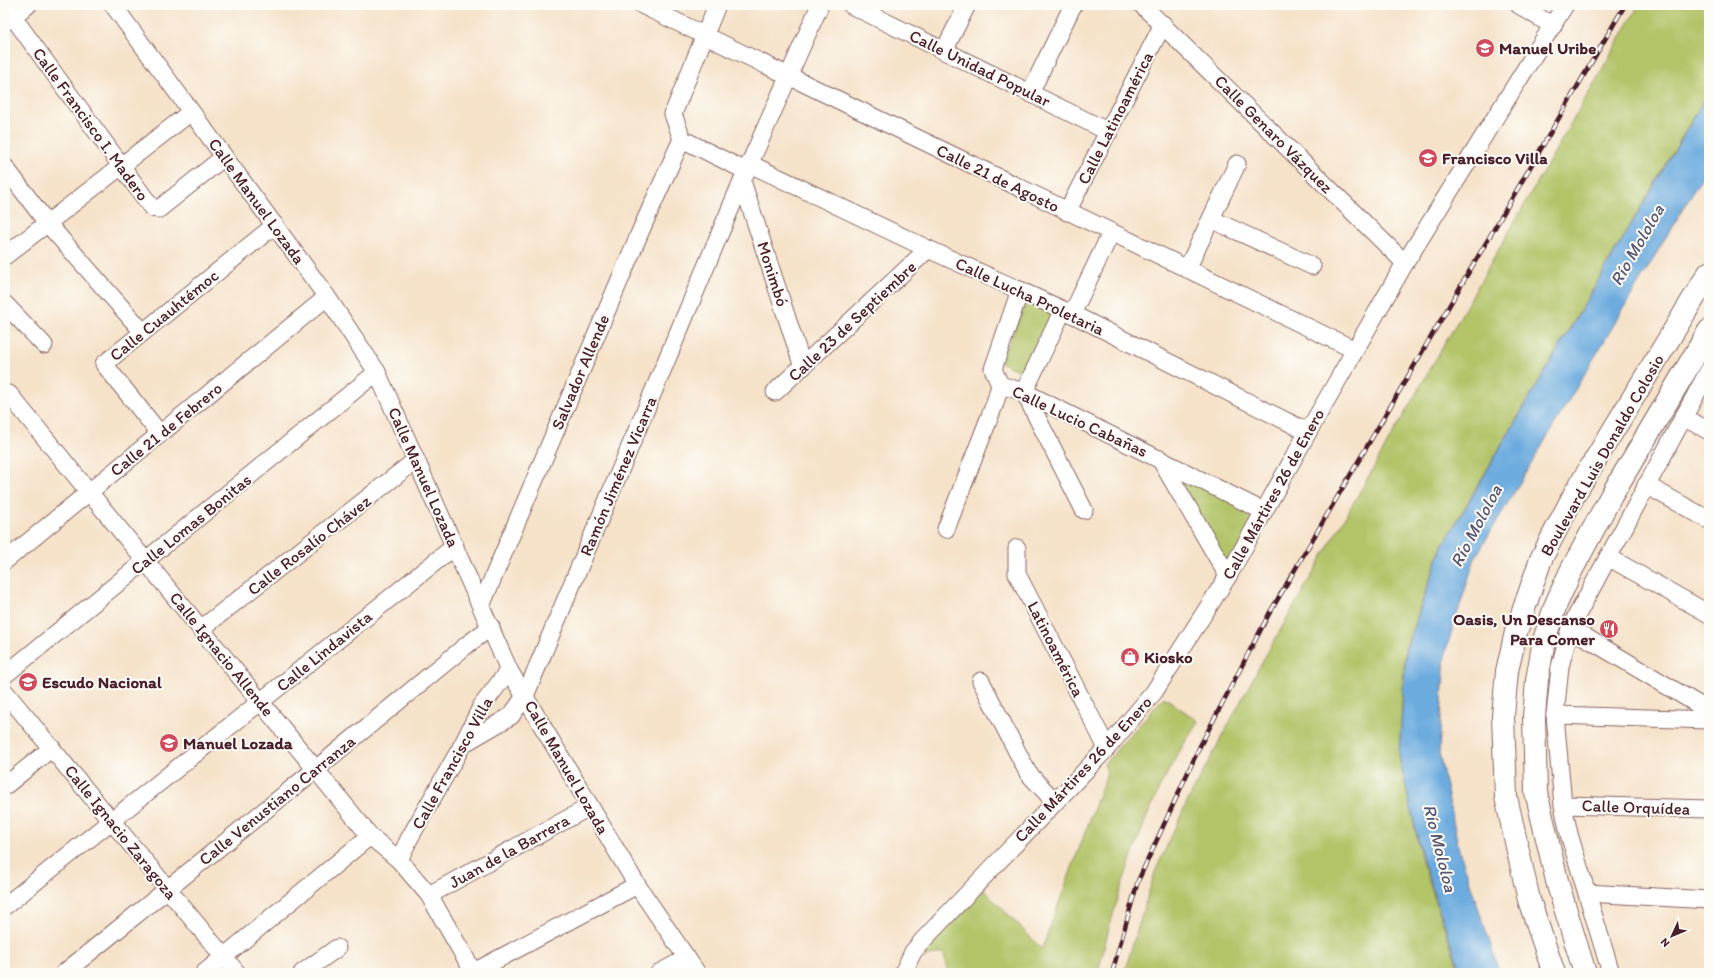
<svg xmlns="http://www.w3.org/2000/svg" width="1714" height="978" font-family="Itim,sans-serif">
	<rect width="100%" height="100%" fill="#fdfcf7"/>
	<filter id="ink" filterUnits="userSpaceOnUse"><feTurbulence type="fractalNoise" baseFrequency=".025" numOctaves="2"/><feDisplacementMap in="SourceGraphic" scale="8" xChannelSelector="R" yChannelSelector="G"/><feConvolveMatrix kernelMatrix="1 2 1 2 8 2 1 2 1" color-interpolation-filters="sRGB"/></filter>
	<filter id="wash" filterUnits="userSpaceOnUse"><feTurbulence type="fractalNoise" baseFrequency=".012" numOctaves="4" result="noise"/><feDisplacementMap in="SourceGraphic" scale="16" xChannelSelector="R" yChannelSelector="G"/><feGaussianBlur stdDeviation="0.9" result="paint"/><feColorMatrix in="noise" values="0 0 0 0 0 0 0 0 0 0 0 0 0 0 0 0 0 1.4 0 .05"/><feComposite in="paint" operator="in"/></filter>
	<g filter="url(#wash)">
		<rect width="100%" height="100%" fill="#f5e2c9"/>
		<g fill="#b2c367" stroke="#7e7149">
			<polygon points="1639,5 1709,5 1709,91 1441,548 1405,649 1399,756 1422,861 1460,973 1124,973 1155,872 1187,802 1258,669"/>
			<polygon points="1028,300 1052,312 1024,373 1000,362"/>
			<polygon points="1160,459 1263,511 1228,576"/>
			<path d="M 1164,697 L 1198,721 C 1185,743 1171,764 1160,787 C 1134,843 1111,913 1098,973 L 949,973 L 943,953 L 915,960 L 941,929 L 984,890 L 1042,949 L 1107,773 L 1104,764 Z"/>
		</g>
		<polygon fill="#6cabde" stroke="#5b6584" points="1709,92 1709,165 1475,558 1445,653 1439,752 1459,850 1500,973 1461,973 1423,861 1399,756 1406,650 1441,549"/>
	</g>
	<g filter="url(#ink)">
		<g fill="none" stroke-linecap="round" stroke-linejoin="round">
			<g stroke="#866362" stroke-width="19">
				<g id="minor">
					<polyline points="113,5 327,297 377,372 509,670 637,885 697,973"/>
					<polyline points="642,5 1355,350"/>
					<polyline points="717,5 673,114 682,139 746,171"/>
					<polyline points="851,5 1109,132"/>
					<polyline points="1142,5 1405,263"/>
					<polyline points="1519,5 1553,26"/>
					<polyline points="5,6 152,208 159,209 224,157"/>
					<polyline points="5,22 28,5"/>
					<polyline points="944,51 967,5"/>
					<polyline points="1030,93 1073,5"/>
					<polyline points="750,164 928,249 1072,314 1308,432"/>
					<polyline points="5,167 47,223 143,332"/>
					<polyline points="742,181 803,367"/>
					<polyline points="1067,212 1163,24"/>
					<polyline points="1211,219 1312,266"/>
					<polyline points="5,256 191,112"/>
					<polyline points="1187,269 1237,164"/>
					<polyline points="5,304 44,345"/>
					<polyline points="1063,310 1024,392 1084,510"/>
					<polyline points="1072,314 1111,233"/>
					<polyline points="1000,385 1024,392 1263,511"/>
					<polyline points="1000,385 993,369 1020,290"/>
					<polyline points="775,392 928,249"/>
					<polyline points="5,395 9,394 370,836 399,860 429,895 474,973"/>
					<polyline points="1683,417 1709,431"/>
					<polyline points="160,434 104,364 275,225"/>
					<polyline points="1160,459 1228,576"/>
					<polyline points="1646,485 1709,520"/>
					<polyline points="946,529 995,403 1000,385"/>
					<polyline points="1017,548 1017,574 1107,748"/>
					<polyline points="1608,557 1709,614"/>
					<polyline points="5,561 327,297"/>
					<polyline points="481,606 641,230 682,139"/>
					<polyline points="1570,628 1709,711"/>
					<polyline points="201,629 416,460"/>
					<polyline points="5,675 377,372"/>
					<polyline points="981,681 1028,773 1055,802"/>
					<polyline points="5,692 237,973"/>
					<polyline points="1555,715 1709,720"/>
					<polyline points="463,744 511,716 525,696 742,181 820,5"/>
					<polyline points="5,786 52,748"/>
					<polyline points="1563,805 1709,809"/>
					<polyline points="399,860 409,839 463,744 481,707 509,670"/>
					<polyline points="1587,893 1709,900"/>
					<polyline points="429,895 589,807"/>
					<polyline points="5,906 455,546"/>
					<polyline points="64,973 316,769 468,644 491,627"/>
					<polyline points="204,973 370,836"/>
					<polyline points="302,973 337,948"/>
					<polyline points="472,973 637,885"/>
					<polyline points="659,973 687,958"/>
					<polyline points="903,973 913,952 923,940 1107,748 1154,692 1228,576 1308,432 1405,263 1565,5"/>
					<polyline points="1611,973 1569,834 1563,805 1555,715 1560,667 1570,628 1709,370"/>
				</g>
			</g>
			<g stroke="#866362" stroke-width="24">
				<g id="major">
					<polyline points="1554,973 1529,900 1506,797 1503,716 1507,671 1516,632 1541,559 1575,493 1709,273"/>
					<polyline points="1585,973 1558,885 1536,792 1534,717 1537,680 1544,640 1556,604 1570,573 1611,496 1709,331"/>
				</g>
			</g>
			<use href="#minor" stroke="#fff" stroke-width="17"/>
			<use href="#major" stroke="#fff" stroke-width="22"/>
			<g stroke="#4a1f2b" stroke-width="4.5">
				<polyline id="rail" points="1112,973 1138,881 1200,746 1269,614 1625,5"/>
			</g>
			<use href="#rail" stroke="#fdfcf7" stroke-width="3" stroke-dasharray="9" stroke-linecap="butt"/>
		</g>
	</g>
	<defs>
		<g id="school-disc" transform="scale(1)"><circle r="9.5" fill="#d1495b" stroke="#fdfcf7"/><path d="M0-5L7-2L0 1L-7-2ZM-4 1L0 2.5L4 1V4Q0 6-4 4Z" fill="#fff"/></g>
		<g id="restaurant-disc" transform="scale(1)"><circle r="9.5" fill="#d1495b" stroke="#fdfcf7"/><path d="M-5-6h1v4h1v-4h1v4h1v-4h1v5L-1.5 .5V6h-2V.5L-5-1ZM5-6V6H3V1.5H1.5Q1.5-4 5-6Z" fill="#fff"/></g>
		<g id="shop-disc" transform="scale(1)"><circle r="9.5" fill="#d1495b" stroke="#fdfcf7"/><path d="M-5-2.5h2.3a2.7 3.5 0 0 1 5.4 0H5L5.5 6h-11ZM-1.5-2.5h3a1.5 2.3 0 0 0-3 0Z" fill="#fff"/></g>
	</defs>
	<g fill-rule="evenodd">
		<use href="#school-disc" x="1485" y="48"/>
		<use href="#school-disc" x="1428" y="158"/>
		<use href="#restaurant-disc" x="1609" y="629"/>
		<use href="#shop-disc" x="1130" y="657"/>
		<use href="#school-disc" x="28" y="682"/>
		<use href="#school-disc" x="169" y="743"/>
	</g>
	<g text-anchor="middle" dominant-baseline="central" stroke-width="4" stroke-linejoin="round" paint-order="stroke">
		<g font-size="17" font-weight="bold" fill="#4a1f2b" stroke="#fdfcf7" text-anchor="start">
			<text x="1499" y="48">Manuel Uribe</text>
			<text x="1442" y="158">Francisco Villa</text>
			<text x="1595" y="619" text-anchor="end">Oasis, Un Descanso<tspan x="1595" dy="20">Para Comer</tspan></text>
			<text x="1144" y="657">Kiosko</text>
			<text x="42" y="682">Escudo Nacional</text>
			<text x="183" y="743">Manuel Lozada</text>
		</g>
		<g font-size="17" fill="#4a1f2b" stroke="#fdfcf7">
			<text transform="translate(980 68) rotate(26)">Calle Unidad Popular</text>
			<text transform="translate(1115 118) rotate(-63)">Calle Latinoamérica</text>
			<text transform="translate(91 124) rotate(54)">Calle Francisco I. Madero</text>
			<text transform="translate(1274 134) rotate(45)">Calle Genaro Vázquez</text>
			<text transform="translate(998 178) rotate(26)">Calle 21 de Agosto</text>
			<text transform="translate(257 201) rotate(54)">Calle Manuel Lozada</text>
			<text transform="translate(773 274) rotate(72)">Monimbó</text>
			<text transform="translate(1030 296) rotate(25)">Calle Lucha Proletaria</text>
			<text transform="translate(164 315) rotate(-39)">Calle Cuauhtémoc</text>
			<text transform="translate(852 321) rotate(-43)">Calle 23 de Septiembre</text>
			<text transform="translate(580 372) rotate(-67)">Salvador Allende</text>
			<text transform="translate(1080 421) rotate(25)">Calle Lucio Cabañas</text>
			<text transform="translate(166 429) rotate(-39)">Calle 21 de Febrero</text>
			<text transform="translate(1602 455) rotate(-60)">Boulevard Luis Donaldo Colosio</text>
			<text transform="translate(618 476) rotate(-67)">Ramón Jiménez Vicarra</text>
			<text transform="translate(424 477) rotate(66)">Calle Manuel Lozada</text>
			<text transform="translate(1273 494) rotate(-61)">Calle Mártires 26 de Enero</text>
			<text transform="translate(191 524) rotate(-39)">Calle Lomas Bonitas</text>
			<text transform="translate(309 545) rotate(-38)">Calle Rosalío Chávez</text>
			<text transform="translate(1056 649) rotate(63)">Latinoamérica</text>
			<text transform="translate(324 651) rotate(-39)">Calle Lindavista</text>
			<text transform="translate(222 654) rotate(51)">Calle Ignacio Allende</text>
			<text transform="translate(452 763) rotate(-61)">Calle Francisco Villa</text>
			<text transform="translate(567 767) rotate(60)">Calle Manuel Lozada</text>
			<text transform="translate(1083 769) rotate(-47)">Calle Mártires 26 de Enero</text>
			<text transform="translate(277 800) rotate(-39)">Calle Venustiano Carranza</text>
			<text transform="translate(1636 807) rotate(2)">Calle Orquídea</text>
			<text transform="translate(121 832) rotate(51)">Calle Ignacio Zaragoza</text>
			<text transform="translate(509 851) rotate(-29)">Juan de la Barrera</text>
		</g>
		<g font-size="18" font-style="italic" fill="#585773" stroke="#fdfcf7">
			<text transform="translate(1637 245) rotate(-60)">Río Mololoa</text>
			<text transform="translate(1476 526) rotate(-62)">Río Mololoa</text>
			<text transform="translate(1440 848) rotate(76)">Río Mololoa</text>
		</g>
	</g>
	<rect width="1714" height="978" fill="none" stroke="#fdfcf7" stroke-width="20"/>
	<g transform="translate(1672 936) rotate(226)" stroke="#fdfcf7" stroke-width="3" paint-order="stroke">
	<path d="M0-3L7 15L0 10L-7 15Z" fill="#4a1f2b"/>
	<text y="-6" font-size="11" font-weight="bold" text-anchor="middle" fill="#4a1f2b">N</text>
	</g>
</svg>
